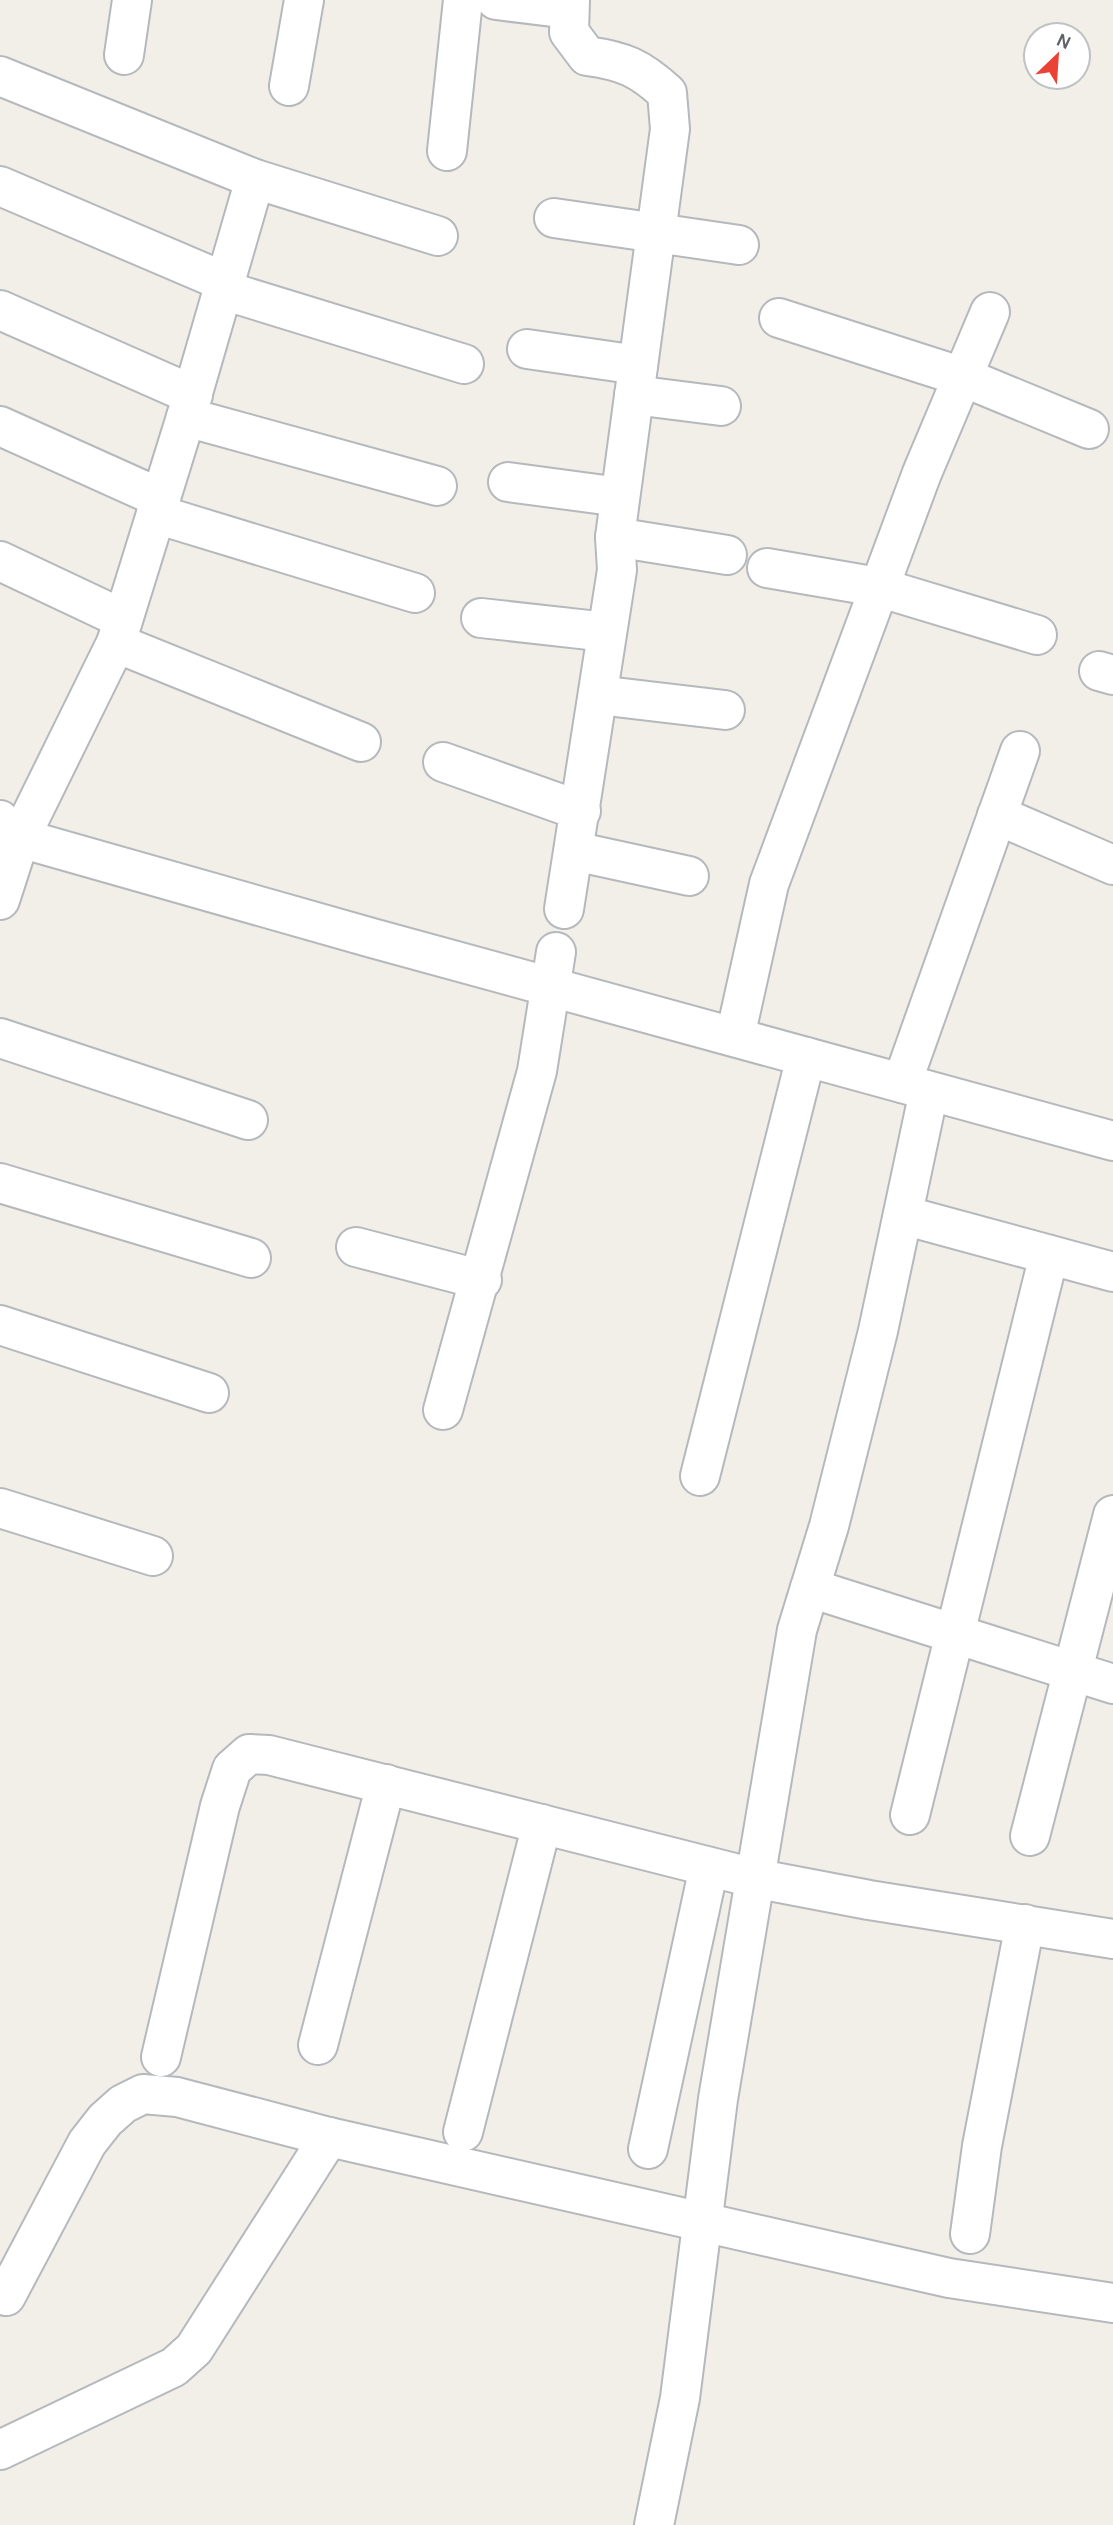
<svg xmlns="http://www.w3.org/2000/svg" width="1113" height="2525" font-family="Karla,sans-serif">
	<rect width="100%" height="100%" fill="#f1efe8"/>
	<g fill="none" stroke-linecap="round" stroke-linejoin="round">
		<g stroke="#b5b8bc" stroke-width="42">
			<g id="minor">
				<polyline points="496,0 569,9"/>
				<polyline points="124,55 132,0"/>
				<polyline points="0,76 255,179 438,236"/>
				<polyline points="289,86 304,0"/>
				<polyline points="447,151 463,0"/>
				<polyline points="0,186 225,282"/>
				<polyline points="554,218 739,245"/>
				<polyline points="223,290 464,364"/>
				<polyline points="0,310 193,395"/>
				<polyline points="779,318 963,377 1089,429"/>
				<polyline points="527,349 638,365"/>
				<polyline points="634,395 721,406"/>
				<polyline points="186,417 437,486"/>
				<polyline points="0,426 160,498"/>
				<polyline points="508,482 620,497"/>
				<polyline points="156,514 415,593"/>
				<polyline points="615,537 727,555"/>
				<polyline points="0,561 123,619"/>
				<polyline points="767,568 878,587 1037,635"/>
				<polyline points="481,618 607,632"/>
				<polyline points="116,643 361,742"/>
				<polyline points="1099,671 1113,675"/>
				<polyline points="598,695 725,710"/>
				<polyline points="443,762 581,811"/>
				<polyline points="997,815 1113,865"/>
				<polyline points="574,851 689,876"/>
				<polyline points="0,900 20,838 116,643 186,417 255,179"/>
				<path d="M 564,909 L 617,570 L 615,537 L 670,129 L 667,93 C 640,68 624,61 587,56 L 569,32 L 570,0"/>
				<polyline points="735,1037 769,884 922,473 990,312"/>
				<polyline points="0,1038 248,1120"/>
				<polyline points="902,1083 1020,751"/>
				<polyline points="0,1183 251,1258"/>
				<polyline points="903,1215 1113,1272"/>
				<polyline points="356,1247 482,1280"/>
				<polyline points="0,1325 209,1393"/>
				<polyline points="443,1410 537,1071 556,952"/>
				<polyline points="700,1476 806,1057"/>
				<polyline points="0,1508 153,1556"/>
				<polyline points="810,1588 1113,1684"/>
				<polyline points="910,1815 1049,1255"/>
				<polyline points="1030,1836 1113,1515"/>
				<polyline points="318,2045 386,1784"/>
				<polyline points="161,2057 220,1806 232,1769 249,1754 269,1755 754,1878 869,1900 1113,1939"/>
				<polyline points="463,2132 542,1824"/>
				<polyline points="648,2149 709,1867"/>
				<polyline points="970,2234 982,2146 1025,1924"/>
				<polyline points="6,2296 87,2143 105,2120 123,2104 143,2094 177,2097 329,2137 949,2278 1113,2303"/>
				<polyline points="0,2450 174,2367 194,2349 329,2137"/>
				<polyline points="654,2525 680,2398 718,2099 797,1630 829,1526 878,1331 929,1091"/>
			</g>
		</g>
		<g stroke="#b5b8bc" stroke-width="42">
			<polyline id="tertiary" points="0,820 20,838 372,938 1113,1141"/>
		</g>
		<use href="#minor" stroke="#fff" stroke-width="38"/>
		<use href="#tertiary" stroke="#fff" stroke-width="38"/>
	</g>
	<g transform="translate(1057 56) rotate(25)"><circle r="33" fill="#ffffff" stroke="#bfc1c3" stroke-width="2"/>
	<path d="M0-5L12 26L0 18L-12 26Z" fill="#ea4335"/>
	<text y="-10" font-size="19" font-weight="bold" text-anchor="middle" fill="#5f6368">N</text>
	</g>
</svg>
